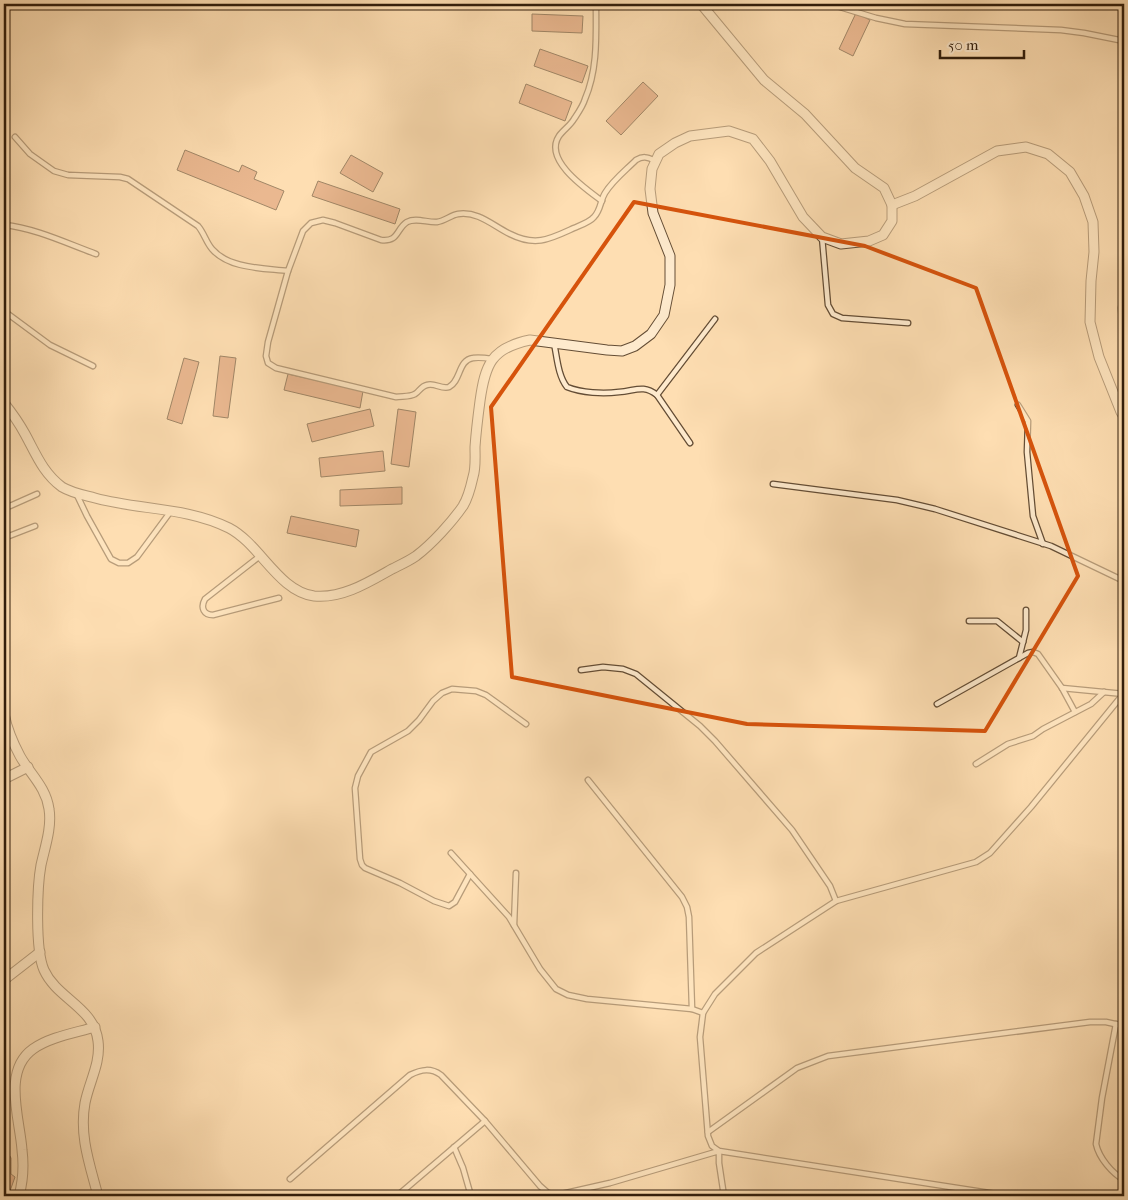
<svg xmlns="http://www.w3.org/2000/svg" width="1128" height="1200" font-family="'IM FELL French Canon',serif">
	<rect width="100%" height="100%" fill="#fedeb2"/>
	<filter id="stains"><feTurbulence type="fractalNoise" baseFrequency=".004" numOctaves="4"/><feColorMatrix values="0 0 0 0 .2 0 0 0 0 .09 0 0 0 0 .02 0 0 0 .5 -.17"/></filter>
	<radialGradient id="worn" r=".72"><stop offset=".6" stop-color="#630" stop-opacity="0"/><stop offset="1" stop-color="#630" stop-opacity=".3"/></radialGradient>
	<g fill="#d28967" stroke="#311d0b">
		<polygon points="856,13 870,20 853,56 839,49"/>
		<polygon points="532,14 583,16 582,33 532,31"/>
		<polygon points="540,49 588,66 582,83 534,66"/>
		<polygon points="643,82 658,96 621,135 606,121"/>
		<polygon points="526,84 572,102 565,121 519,103"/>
		<polygon points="185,150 239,172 242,165 257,172 254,179 284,191 276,210 177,170"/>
		<polygon points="351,155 383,173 373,192 340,173"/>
		<polygon points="318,181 400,209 395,224 312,196"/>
		<polygon points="220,356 236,358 228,418 213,416"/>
		<polygon points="184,358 199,362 182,424 167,419"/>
		<polygon points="288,374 363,391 360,408 284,390"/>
		<polygon points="370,409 374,426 312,442 307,424"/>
		<polygon points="398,409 416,412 409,467 391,464"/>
		<polygon points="383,451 385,471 321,477 319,458"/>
		<polygon points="402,487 402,504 340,506 340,490"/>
		<polygon points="291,516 359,530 356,547 287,533"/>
		<polygon points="4,1146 11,1158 11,1174 15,1177 10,1191 4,1188"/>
	</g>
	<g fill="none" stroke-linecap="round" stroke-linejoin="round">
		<g stroke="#644d35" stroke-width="7">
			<g id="service">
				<polyline points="270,4 289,5 294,4"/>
				<path d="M 596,4 C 596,35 598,69 585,99 C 583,106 578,113 574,119 C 570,126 563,130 559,136 C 543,160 586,189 602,201"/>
				<polyline points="830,4 876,18 905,24 1061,30 1084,33 1124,41"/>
				<path d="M 15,137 L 30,154 L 54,171 L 68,175 L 120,177 L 128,179 L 198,226 C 204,233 206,242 212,249 C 229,269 264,268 288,271"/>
				<path d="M 4,225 C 35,228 66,243 96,254"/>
				<polyline points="822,237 828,305 833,314 842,318 908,323"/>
				<polyline points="1124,290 1121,308 1124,344"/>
				<polyline points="4,311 50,345 93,366"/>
				<path d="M 554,343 C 557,357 558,376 567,387 C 582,393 603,394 619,392 C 635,391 643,384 657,395 L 690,443"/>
				<path d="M 492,359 C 486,358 479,357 473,358 C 458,360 461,381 449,387 C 442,390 434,382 427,385 C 421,386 419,392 415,394 C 410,397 402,396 396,397 L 276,368 L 268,363 L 266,356 L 268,342 L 288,271 L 303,231 L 311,223 L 323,220 L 335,223 L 381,240 C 399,242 396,229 407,222 C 416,217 428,223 437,222 C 445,221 451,215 458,214 C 479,211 493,226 510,234 C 536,247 550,239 574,228 C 581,225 590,222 594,217 C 601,210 600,201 605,193 C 613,180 625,171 636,160 C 643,156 647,157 654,160"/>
				<polyline points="657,395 715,319"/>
				<polyline points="1018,405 1028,421 1027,452 1033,516 1043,544"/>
				<polyline points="773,484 897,500 935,509 1051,546 1124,581"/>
				<polyline points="77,495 87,516 111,559 119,563 128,563 137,557 171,511"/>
				<polyline points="4,504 10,506 37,494"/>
				<polyline points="4,538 35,526"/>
				<path d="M 260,556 L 205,599 C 200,608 204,615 213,615 L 279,598"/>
				<polyline points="969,621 997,621 1023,642"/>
				<polyline points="1019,658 1026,630 1026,610"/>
				<polyline points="581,670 603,667 623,669 636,674 700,726 715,741 792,830 830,886 836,901"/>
				<polyline points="1062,688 1124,694"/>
				<polyline points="937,704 1028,653 1033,652 1038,654 1062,688 1075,712"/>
				<polyline points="976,764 1008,744 1033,736 1043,729 1091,704 1104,692"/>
				<polyline points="588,780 682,897 687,907 689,917 692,1009"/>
				<polyline points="451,853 509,917 540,969 556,989 568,995 587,999 692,1009 703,1013"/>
				<polyline points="470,874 455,902 449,906 434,901 400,883 365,868 362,865 360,859 355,788 358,776 371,752 408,731 419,720 433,701 442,693 452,689 476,691 486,695 526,724"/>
				<polyline points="514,925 516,873"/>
				<path d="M 1116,1024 L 1102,1098 L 1096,1144 C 1099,1158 1112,1173 1124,1180"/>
				<polyline points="708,1132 797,1068 828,1056 1090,1022 1106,1022 1124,1026"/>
				<polyline points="454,1147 463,1168 471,1196"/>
				<path d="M 290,1179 L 410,1075 C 422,1069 431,1068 441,1075 L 485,1121 L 540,1186 L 548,1193 L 557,1195 L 610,1183 L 719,1151 L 719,1163 L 724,1196"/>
				<polyline points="397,1196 485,1121"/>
				<polyline points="1009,1196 719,1151 712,1146 708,1136 700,1037 703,1013 715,994 756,953 836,901 976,862 990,853 1031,807 1124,693"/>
			</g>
		</g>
		<g stroke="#644d35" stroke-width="11">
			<g id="minor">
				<polyline points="892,205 915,196 997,151 1026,147 1048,154 1070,172 1084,196 1093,222 1094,252 1091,281 1090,322 1099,357 1121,412 1124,417"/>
				<path d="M 4,403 C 12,413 19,423 25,434 C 36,454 43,473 62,487 C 72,493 84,495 95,498 C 139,510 187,507 229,528 C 260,544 278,591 314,596 C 342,599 369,582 392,569 C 400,565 409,561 416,556 C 432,544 452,522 463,506 C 468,498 471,486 473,477 C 476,468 475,457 475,447 C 476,432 478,416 480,401 C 485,365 491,348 530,340 L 607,350 L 622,351 L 635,346 L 651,334 L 664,315 L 670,285 L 670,256 L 653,213 L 650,189 L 652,169 L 659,154 L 675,143 L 690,136 L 729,131 L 753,139 L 770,161 L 803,217 L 822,237 L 841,244 L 869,241 L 883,235 L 892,221 L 892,205 L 884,188 L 855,168 L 805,114 L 764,80 L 701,4"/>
				<path d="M 4,714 C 7,728 13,743 20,756 C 30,774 46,787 49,809 C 52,827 45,847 41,865 C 37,887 35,950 44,970 C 57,999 94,1007 98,1041 C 101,1063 89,1082 85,1103 C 79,1136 90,1165 98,1196"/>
				<polyline points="4,779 28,767"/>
				<polyline points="4,980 40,952"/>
				<path d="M 19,1196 C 23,1181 24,1166 22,1150 C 20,1119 2,1071 33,1049 C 50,1037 75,1033 95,1027"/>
			</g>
		</g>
		<use href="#service" stroke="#feeacd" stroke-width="4.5"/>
		<use href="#minor" stroke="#feeacd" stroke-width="9"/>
	</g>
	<path d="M0 0H1128V1200H0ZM 634,202 L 865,246 L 976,288 L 1078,576 L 985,731 L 747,724 L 512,677 L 491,407 Z" fill="#fedeb2" fill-opacity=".55" fill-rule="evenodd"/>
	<path fill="none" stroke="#d6530c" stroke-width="4" stroke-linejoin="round" d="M 634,202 L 865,246 L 976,288 L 1078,576 L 985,731 L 747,724 L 512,677 L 491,407 Z"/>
	<rect width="1128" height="1200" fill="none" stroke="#fedeb2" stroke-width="20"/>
	<rect x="5" y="5" width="1118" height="1190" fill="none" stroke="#311d0b" stroke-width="2.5"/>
	<rect x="10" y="10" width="1108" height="1180" fill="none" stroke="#311d0b"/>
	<path d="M940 50v8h84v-8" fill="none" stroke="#311d0b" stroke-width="2.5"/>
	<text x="948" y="50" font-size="15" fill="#311d0b" stroke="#feeacd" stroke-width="4" paint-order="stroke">50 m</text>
	<rect width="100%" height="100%" filter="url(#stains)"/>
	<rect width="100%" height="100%" fill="url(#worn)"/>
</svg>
